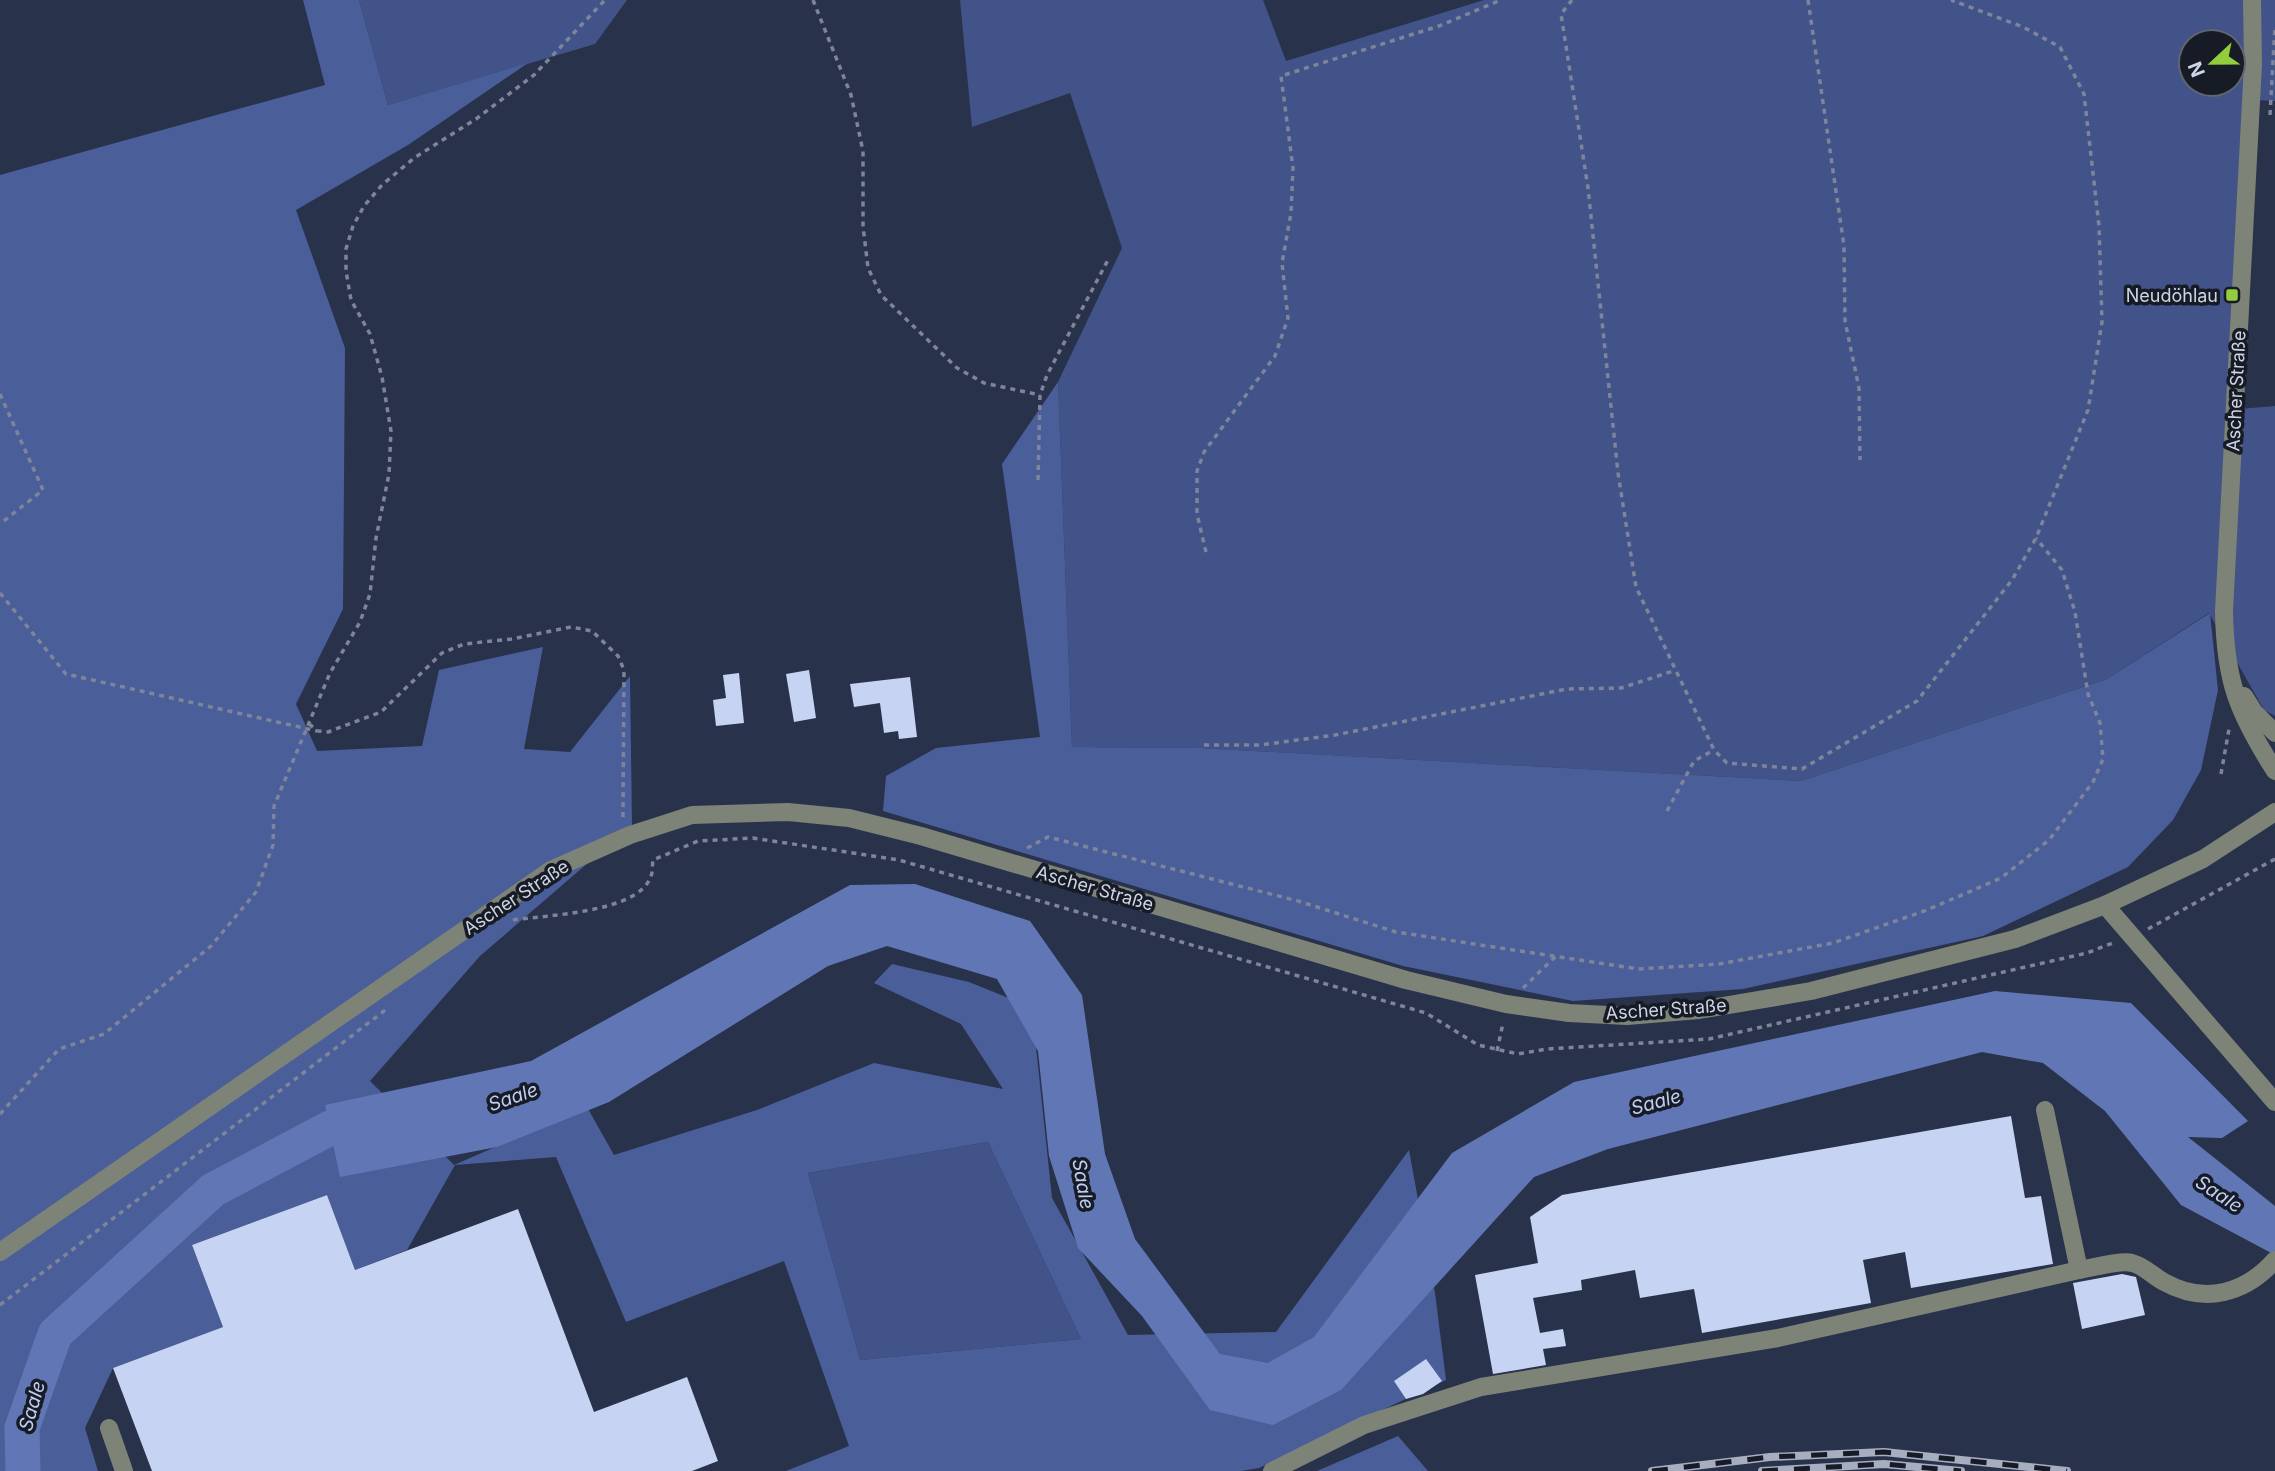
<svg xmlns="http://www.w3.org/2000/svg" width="2275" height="1471" font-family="Inter,sans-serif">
	<rect width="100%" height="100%" fill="#29324b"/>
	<g fill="#415388" fill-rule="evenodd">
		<polygon points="359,0 627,0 595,44 388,105"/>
		<path d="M 960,0 L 1263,0 L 1286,61 L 1484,0 L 2275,0 L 2275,101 L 2255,100 L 2239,409 L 2275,406 L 2275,716 L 2264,710 L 2209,613 L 2107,679 L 1801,781 L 1200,748 L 1072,747 L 1058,382 L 1122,248 L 1070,93 L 972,127 ZM 2191,42 L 2233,42 L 2233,84 L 2191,84 Z"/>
		<polygon points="988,1142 1081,1339 860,1360 808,1173"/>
	</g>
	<g fill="#4a5e9a" fill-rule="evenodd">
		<path d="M 303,0 L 359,0 L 388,105 L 528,63 L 408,145 L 296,210 L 345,348 L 343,609 L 296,704 L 317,751 L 422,746 L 439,670 L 543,647 L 524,749 L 570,752 L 630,676 L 632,825 L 480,956 L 370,1081 L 454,1165 L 587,1107 L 614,1155 L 757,1110 L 874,1063 L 1003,1089 L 961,1024 L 874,983 L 892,964 L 969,982 L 1011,999 L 1036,1047 L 1052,1198 L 1128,1335 L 1276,1332 L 1409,1150 L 1435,1293 L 1446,1380 L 1259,1468 L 1241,1471 L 786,1471 L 849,1446 L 784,1261 L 626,1322 L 556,1157 L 455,1165 L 407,1250 L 355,1270 L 327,1195 L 192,1245 L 223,1327 L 113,1368 L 85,1428 L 98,1471 L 0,1471 L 0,175 L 325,85 ZM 988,1142 L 1081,1339 L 860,1360 L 808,1173 Z"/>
		<polygon points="1058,382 1072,747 1200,748 1801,781 2107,679 2210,613 2218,690 2201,770 2173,820 2128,867 1983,936 1743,989 1573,1001 1403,966 883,811 886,776 936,748 1040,737 1002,464"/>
		<polygon points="1398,1436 1428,1471 1317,1471"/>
	</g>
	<polygon fill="#6177b5" points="915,884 1030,921 1082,995 1105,1154 1135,1239 1220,1354 1268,1363 1314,1337 1452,1153 1574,1082 1995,991 2131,1003 2248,1121 2222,1138 2188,1137 2275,1206 2275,1255 2181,1205 2105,1111 2043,1063 1982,1052 1608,1149 1534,1177 1341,1390 1273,1425 1210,1410 1142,1316 1078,1248 1049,1156 1038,1051 997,979 887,946 828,966 609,1102 497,1147 340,1177 325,1105 531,1061 850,885"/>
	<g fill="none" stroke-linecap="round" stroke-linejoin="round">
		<polyline stroke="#6177b5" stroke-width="35" points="23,1471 22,1428 55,1334 213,1190 330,1128 376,1122"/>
	</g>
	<g fill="#c7d3f3">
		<polygon points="809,670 816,718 794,722 786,674"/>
		<polygon points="739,673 744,723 716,726 713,700 726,698 723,675"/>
		<polygon points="910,677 917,737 899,739 898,731 884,733 880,703 854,707 850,684"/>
		<polygon points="2011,1116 2025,1198 2041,1196 2053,1264 1911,1288 1905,1252 1863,1260 1871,1303 1702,1333 1694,1289 1640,1298 1635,1270 1581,1280 1582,1290 1533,1298 1540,1333 1563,1329 1566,1346 1543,1349 1546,1365 1493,1374 1475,1275 1538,1263 1530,1217 1562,1195"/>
		<polygon points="327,1195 355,1270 518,1209 594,1412 687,1377 718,1461 692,1471 152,1471 113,1368 223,1327 192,1245"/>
		<polygon points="2122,1274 2136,1277 2145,1315 2082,1329 2073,1283"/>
		<polygon points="1426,1359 1442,1381 1423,1394 1406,1399 1394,1381"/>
	</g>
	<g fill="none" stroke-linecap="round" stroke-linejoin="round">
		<g stroke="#7e859a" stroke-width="3.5" stroke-dasharray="5 5" stroke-linecap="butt">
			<polyline points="813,0 851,95 863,151 863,226 868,268 881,295 957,368 984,383 1040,395"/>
			<polyline points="1572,0 1561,14 1588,188 1618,473 1636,587 1714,750 1727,763 1802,769 1917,701 2012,580 2036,538 2088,410 2102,322 2099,226 2084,94 2060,47 2023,27 1951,0"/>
			<polyline points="1808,0 1844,246 1845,321 1859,388 1860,460"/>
			<polyline points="2270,115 2275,26"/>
			<polyline points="0,394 43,490 0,524"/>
			<polyline points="1038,480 1040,395 1047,375 1109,258"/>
			<polyline points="1206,552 1197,514 1197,471 1204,452 1275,356 1288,318 1282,263 1291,213 1293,168 1281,76 1439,26 1501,0"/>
			<polyline points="0,593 66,674 317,731"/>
			<polyline points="309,724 318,731 328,732 381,712 442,653 464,644 512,639 571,627 592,631 618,656 624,670 623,818"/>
			<polyline points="1204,745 1260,745 1335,735 1567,689 1621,688 1673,671"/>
			<polyline points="2221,774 2229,729"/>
			<polyline points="1667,811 1694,761 1714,750"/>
			<polyline points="1027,848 1048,837 1298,901 1396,932 1638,969 1719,964 1833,943 1927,910 2001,878 2049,840 2093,782 2103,759 2100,723 2088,694 2075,612 2062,570 2036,538"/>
			<path d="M 513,920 C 546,915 639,913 651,876 C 653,872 652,865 653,860 L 698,841 L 753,838 L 899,860 L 1426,1013 L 1478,1045 L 1518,1054 L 1547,1049 L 1709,1039 L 2087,953 L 2115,942"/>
			<polyline points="2148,929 2275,859"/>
			<polyline points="1523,988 1557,955"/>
			<polyline points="1497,1051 1503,1023"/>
			<polyline points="0,1114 59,1049 104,1034 211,946 256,892 273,845 274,806 330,673 360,622 370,594 376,538 389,474 391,431 382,377 370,334 351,300 346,271 346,249 353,226 364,206 382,185 414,158 476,119 534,75 605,0"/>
			<polyline points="0,1305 388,1008"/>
		</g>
		<g stroke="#7d8376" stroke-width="18">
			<path d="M 2252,0 L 2253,64 L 2224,611 C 2225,681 2238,713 2275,771"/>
			<polyline points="2244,696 2254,712 2275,733"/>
			<polyline points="2105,905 2275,1102"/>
			<polyline points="0,1252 551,870 630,835 692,815 788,812 849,818 921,836 1406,980 1506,1004 1569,1013 1627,1016 1699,1010 1811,991 2015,939 2105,905 2203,859 2275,812"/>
			<path d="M 2079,1270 C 2091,1268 2121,1260 2132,1263 C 2143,1265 2154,1277 2164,1282 C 2205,1305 2246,1293 2275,1260"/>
			<polyline points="109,1428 124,1471"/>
			<polyline points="1272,1471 1364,1425 1481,1387 1778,1338 2079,1270 2045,1110"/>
		</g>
		<g stroke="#a7aec0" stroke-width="8">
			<g id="rail">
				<polyline points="1652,1471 1770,1457 1884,1452 2067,1471"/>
				<polyline points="1762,1471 1884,1464 1961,1471"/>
			</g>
		</g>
		<use href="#rail" stroke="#161b26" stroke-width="5" stroke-dasharray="16" stroke-linecap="butt"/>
	</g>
	<rect fill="#93cc3d" stroke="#161b26" stroke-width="2.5" x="2225" y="288" width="14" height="14" rx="3.5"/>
	<g text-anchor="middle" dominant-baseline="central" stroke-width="7" stroke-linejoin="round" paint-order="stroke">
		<g font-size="18" fill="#cfd5e5" stroke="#161b26" text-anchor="end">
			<text x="2218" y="295">Neudöhlau</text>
		</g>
		<g font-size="18" fill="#cfd5e5" stroke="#161b26">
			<text transform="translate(2236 391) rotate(-87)">Ascher Straße</text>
			<text transform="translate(1095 888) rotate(16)">Ascher Straße</text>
			<text transform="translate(516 897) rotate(-33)">Ascher Straße</text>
			<text transform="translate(1666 1009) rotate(-4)">Ascher Straße</text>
		</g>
		<g font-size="19" font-style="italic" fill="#c0cef1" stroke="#161b26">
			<text transform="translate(513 1097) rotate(-19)">Saale</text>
			<text transform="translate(1656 1102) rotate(-15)">Saale</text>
			<text transform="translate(1083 1184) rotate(80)">Saale</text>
			<text transform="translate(2219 1194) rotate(33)">Saale</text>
			<text transform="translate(32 1406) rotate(-74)">Saale</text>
		</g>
	</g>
	<g transform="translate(2212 63) rotate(248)"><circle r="33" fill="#161b26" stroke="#606572" stroke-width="2"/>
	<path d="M0-5L12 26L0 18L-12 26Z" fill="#93cc3d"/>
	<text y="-10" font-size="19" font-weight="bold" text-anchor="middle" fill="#cfd5e5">N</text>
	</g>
</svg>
